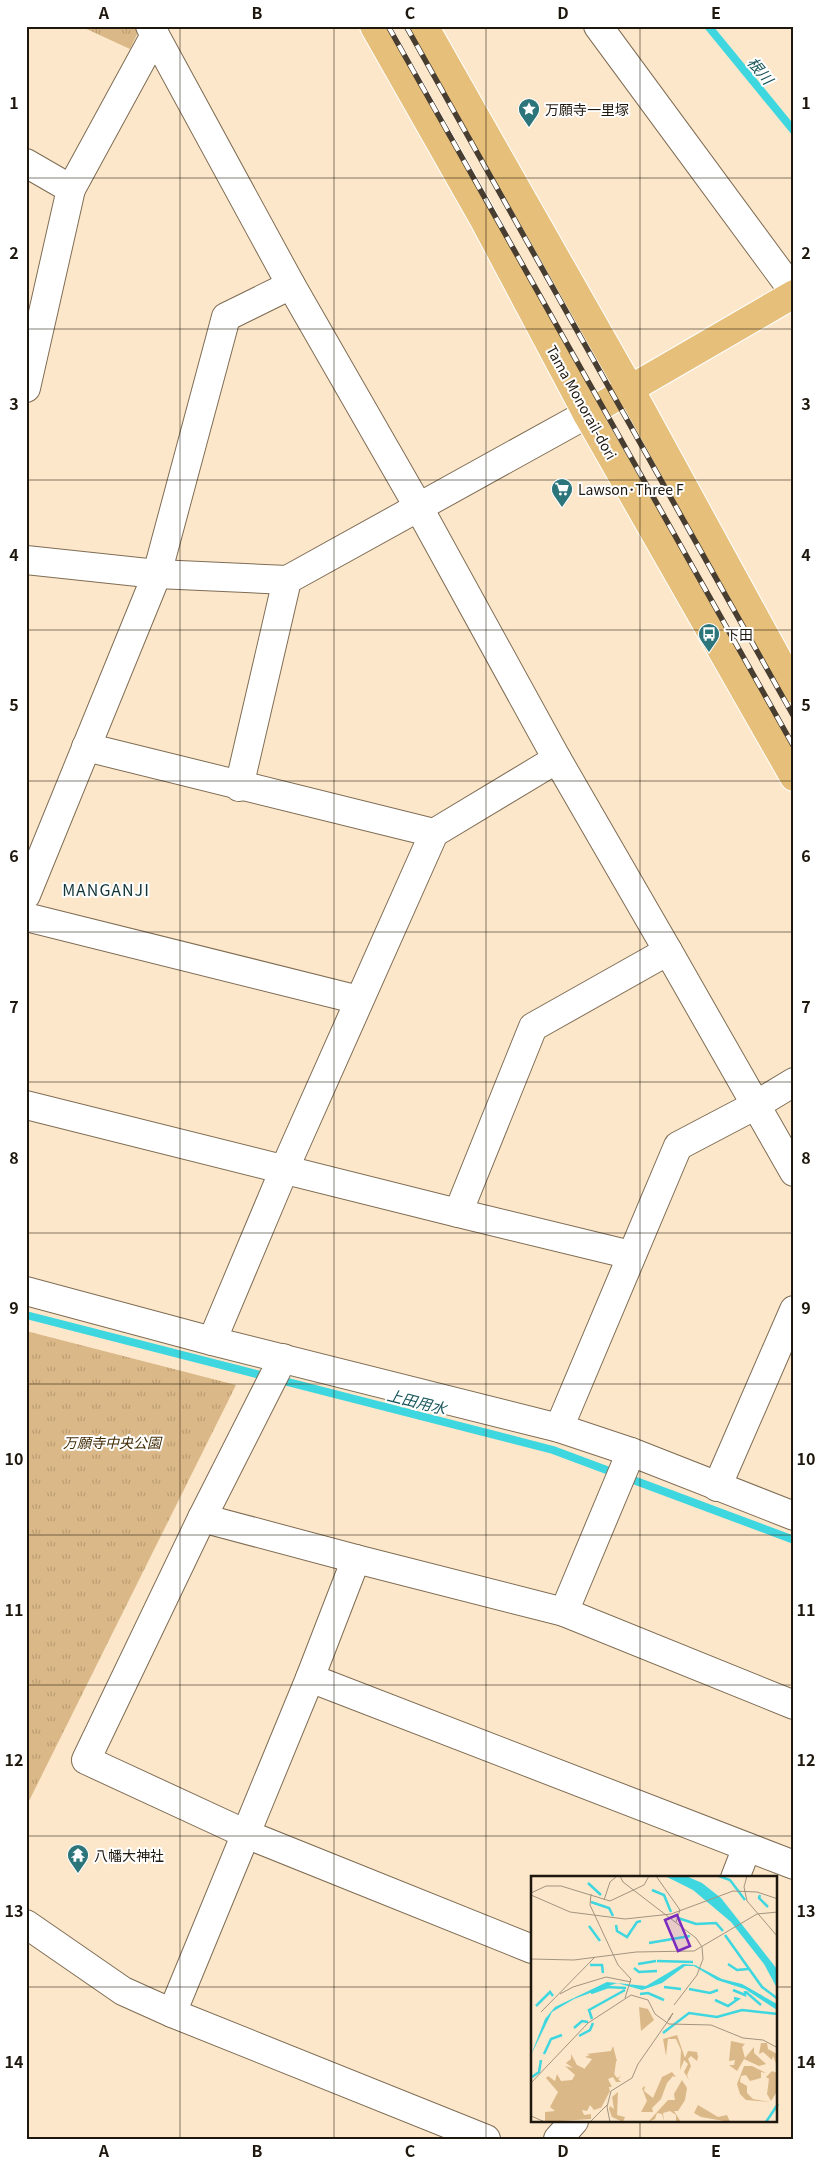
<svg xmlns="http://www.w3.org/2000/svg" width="820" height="2165" font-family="Georgia,'Noto Sans JP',serif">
	<defs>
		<pattern id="park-tufts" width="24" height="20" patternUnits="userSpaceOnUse" patternTransform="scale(1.25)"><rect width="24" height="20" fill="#dbb887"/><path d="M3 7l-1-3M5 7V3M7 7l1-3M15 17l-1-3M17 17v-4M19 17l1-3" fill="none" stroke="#bc9d73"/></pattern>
	</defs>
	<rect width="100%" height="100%" fill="#fce7cb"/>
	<g fill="url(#park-tufts)">
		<polygon points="80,26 135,26 138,32 130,49"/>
		<polygon points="26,1331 236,1385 26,1807"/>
	</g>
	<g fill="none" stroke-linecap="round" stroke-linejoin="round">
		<g stroke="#3ed6df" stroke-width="8">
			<polyline points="708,26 794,131"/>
			<polyline points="26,1315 553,1450 794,1540"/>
		</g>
		<g stroke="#7f6d54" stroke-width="30">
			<g id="minor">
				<polyline points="150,26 291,285 419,508 557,759 434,833 284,1170 212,1341"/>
				<polyline points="598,26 794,292"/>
				<polyline points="26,163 71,189"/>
				<polyline points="26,388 71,189 155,35"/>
				<polyline points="26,560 157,574 287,580 587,414"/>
				<polyline points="86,747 434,833"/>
				<polyline points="557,759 668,951"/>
				<polyline points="239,787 287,580"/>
				<polyline points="26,895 157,574 226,317 291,285"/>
				<polyline points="26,917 359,1000"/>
				<polyline points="26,1105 458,1213 533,1027 668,951 794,1172"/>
				<polyline points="458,1213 631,1255"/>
				<polyline points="26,1291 212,1341 559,1428 631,1452 794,1516"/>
				<polyline points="283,1358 202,1518 356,1559 310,1678 794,1865"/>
				<polyline points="559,1428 678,1146 756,1105 794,1082"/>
				<polyline points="717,1487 794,1310"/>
				<polyline points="202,1518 86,1760 246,1834 532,1949"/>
				<polyline points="356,1559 564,1612 631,1452"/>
				<polyline points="564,1612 794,1705"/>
				<polyline points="735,1878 747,1847"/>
				<polyline points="26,1924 123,1991 172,2013 310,1678"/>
				<polyline points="172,2013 486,2139"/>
				<polyline points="558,2139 574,2121"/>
			</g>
		</g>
		<g stroke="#fff" stroke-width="30">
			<g id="major">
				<polyline points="374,26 483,218 587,414 794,777"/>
				<polyline points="424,26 630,389 794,689"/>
				<polyline points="587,414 794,294"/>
			</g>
		</g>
		<use href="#minor" stroke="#fff" stroke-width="28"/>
		<use href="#major" stroke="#e6bf7a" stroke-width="28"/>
		<g stroke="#473d30" stroke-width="5.5">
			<g id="rail">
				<polyline points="388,26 794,747"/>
				<polyline points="406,26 794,717"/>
			</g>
		</g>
		<use href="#rail" stroke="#fff" stroke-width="4" stroke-dasharray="11" stroke-linecap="butt"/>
	</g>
	<path fill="none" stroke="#1e170d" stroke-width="1" stroke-opacity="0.55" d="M 180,26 L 180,2139M 334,26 L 334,2139M 486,26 L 486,2139M 640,26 L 640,1878M 26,178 L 794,178M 26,329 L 794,329M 26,480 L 794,480M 26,630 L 794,630M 26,781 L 794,781M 26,932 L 794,932M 26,1082 L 794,1082M 26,1233 L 794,1233M 26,1384 L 794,1384M 26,1535 L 794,1535M 26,1685 L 794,1685M 26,1836 L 794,1836M 26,1987 L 532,1987M 776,1987 L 794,1987M 640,2121 L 640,2139"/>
	<defs>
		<g id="sight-pin" transform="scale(1.125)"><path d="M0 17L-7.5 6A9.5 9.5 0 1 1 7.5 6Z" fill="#2c767b" stroke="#fff"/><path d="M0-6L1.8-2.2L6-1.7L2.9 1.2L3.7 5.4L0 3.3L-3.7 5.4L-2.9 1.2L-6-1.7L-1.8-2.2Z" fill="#fff"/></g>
		<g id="supermarket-pin" transform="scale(1.125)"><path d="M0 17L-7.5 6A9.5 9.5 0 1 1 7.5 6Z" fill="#2c767b" stroke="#fff"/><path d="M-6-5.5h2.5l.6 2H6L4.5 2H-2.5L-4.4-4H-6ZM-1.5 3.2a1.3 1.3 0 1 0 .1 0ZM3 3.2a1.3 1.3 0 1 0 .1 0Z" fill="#fff"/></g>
		<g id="bus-pin" transform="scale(1.125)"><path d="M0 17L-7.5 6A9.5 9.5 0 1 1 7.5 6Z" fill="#2c767b" stroke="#fff"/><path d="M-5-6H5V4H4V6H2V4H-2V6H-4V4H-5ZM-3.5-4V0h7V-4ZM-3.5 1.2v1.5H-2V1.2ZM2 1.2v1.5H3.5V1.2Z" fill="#fff"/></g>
		<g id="temple-pin" transform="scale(1.125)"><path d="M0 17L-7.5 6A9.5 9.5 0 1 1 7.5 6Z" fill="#2c767b" stroke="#fff"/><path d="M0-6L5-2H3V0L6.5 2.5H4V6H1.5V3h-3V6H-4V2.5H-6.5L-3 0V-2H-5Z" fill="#fff"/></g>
	</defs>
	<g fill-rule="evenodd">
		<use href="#sight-pin" x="529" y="109"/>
		<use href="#supermarket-pin" x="562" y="489"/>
		<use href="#bus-pin" x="709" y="634"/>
		<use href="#temple-pin" x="78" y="1855"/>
	</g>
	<g text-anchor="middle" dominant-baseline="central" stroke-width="4" stroke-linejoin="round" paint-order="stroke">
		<g font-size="14" fill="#1e170d" stroke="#fff" text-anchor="start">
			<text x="545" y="109">万願寺一里塚</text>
			<text x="578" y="489">Lawson･Three F</text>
			<text x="725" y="634">下田</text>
			<text x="94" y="1855">八幡大神社</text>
		</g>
		<g font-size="14" fill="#1e170d" stroke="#fff">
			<text transform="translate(582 402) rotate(61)">Tama Monorail-dori</text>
		</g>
		<g font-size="14" font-style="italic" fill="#412b04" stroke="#fff">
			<text x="112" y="1442">万願寺中央公園</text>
		</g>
		<g font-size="15" font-style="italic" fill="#18565a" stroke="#fff">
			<text transform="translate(761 70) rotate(51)">根川</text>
			<text transform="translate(417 1401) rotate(14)">上田用水</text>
		</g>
		<g font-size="16" letter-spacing="1" fill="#143638" stroke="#fff">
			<text x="106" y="889">MANGANJI</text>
		</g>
	</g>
	<g transform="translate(531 1876)">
		<rect width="246" height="246" fill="#fce7cb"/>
		<path d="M 108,131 L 117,133 L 123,144 L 110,155 ZM 146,159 L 154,182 L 149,194 L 150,174 L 145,163 L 137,163 L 135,180 L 132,163 ZM 200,165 L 214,168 L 211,171 L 214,182 L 223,171 L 223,177 L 235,188 L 228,190 L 213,183 L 206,195 L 198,189 L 203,189 L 204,184 L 198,185 ZM 230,167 L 236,167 L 237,173 L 246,178 L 246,190 L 242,180 L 241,184 L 232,176 L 228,178 ZM 82,170 L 86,185 L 81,186 L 83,198 L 86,202 L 90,200 L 87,203 L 90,206 L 85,206 L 82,201 L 77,203 L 81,211 L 74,211 L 64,218 L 69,232 L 63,234 L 59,229 L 56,235 L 51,234 L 53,239 L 60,238 L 60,243 L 14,246 L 14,236 L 24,235 L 19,231 L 27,216 L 15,202 L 17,200 L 24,205 L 26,198 L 30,205 L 41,204 L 44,199 L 34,190 L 42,192 L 35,187 L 40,183 L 40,178 L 46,189 L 54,193 L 61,183 L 54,181 L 59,179 L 55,178 L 80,175 ZM 157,175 L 166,176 L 167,181 L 166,185 L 160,180 L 157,183 L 160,190 L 156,199 L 158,204 L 153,196 L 157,188 L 153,184 ZM 213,190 L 221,190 L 235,197 L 230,196 L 230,202 L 219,205 L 215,199 L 210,200 L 209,206 L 216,210 L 216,217 L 222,223 L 239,226 L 215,224 L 209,218 L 206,208 ZM 241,195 L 246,197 L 247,214 L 240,225 L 236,218 L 238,203 L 235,201 ZM 141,196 L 145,201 L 142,200 L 136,207 L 130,223 L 121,232 L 122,236 L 110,236 L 116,225 L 111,212 L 114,210 L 113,215 L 122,222 L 131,201 ZM 151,204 L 156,212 L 154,224 L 147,235 L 143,235 L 150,246 L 145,246 L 145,239 L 139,235 L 132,237 L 133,246 L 131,238 L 126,237 L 124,243 L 117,246 L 137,224 L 144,224 L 143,218 ZM 87,216 L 86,239 L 94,241 L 92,246 L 81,241 L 78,233 L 79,230 L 83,233 L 81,221 ZM 167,229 L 187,241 L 196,239 L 199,246 L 170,241 L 163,237 Z" fill="#dbb887"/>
		<path d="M 83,177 L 85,186 L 83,200 L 75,202 L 79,215 L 70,232 L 61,226 L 52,228 L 47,236 L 35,232 L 33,237 L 30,237 L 28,223 L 32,212 L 38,213 L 52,204 L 54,192 L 61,184 L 66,184 L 67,179 Z" fill="#dbb887"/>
		<path d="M 134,0 L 155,0 L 171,7 L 190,22 L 246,93 L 246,112 L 233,88 L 200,46 L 162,14 ZM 152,88 L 164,89 L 191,103 L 211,108 L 246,128 L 246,134 L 214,113 L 186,104 L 163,90 L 154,90 L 131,107 L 111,114 L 86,107 L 43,123 L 21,136 L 0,179 L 14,143 L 24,131 L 76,106 L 115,110 Z" fill="#3ed6df"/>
		<path fill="none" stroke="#3ed6df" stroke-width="2.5" d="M 188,0 L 199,4 L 214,24M 57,7 L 70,19M 121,14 L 133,19 L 140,36M 229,19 L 228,22 L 237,31M 60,26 L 78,32 L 82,40M 147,42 L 165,48 L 185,47 L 192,55M 85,49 L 86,55 L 96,61 L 106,46 L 110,45M 58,50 L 69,65M 194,59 L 231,111 L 247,123M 118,67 L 159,60M 126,85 L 162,86M 107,88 L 125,85M 197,88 L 206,94 L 217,93M 59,89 L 71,89 L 72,97M 103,92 L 108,96 L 126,95M 133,111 L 150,113M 158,113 L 179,117 L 187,114M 202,114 L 214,119 L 214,115M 215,116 L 230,129M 60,117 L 77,111 L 95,112M 109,118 L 117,117 L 133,124M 184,124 L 197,130 L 207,123 L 203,122M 5,130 L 19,116 L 22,120M 61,143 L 58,134 L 94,114M 43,152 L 51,145 L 57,146M 132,157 L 158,137 L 186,141 L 211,134 L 247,138M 48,160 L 59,154 L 62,147M 13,178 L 20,163 L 31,159M 1,201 L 8,196 L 10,184M 235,246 L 247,228"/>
		<path fill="none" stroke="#a3947f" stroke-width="1" d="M 89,0 L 92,6 L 165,62 L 171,71 L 172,83 L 166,99 L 143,129M 125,0 L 149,34 L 145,46M 216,0 L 213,11 L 216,25 L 247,61M 0,17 L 15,10 L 30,10 L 79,25 L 113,9 L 118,0M 60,18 L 59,29 L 87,89 L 100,103 L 94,122M 0,19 L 39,36 L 94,43 L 140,38 L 202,15 L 226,16 L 247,23M 73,24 L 79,6 L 86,0M 0,83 L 43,84 L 105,76 L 163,75 L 226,38 L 247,36M 29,118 L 42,111 L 75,101 L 100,106M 10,136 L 63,82M 137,144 L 142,137 L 138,144M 0,207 L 57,147 L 100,119 L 117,124 L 124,138 L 138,148 L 180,149 L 212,162 L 232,164 L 247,172M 0,240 L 14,246M 59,246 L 76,229M 79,246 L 76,231 L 80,215 L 101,202 L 107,188 L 139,142"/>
		<path fill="#7b2cbf" fill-opacity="0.15" stroke="#7b2cbf" stroke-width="2.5" d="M 146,39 L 159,70 L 147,75 L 134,44 Z"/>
		<rect width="246" height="246" fill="none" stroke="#1e170d" stroke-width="2.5"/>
	</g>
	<rect width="820" height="2165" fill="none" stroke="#ffffff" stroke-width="55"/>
	<rect x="28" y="28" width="764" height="2110" fill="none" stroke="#1e170d" stroke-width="2"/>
	<g font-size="16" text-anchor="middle" font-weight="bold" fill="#1e170d">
		<text x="104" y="19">A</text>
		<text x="257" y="19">B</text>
		<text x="410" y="19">C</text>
		<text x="563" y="19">D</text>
		<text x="716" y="19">E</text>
		<text x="14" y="109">1</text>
		<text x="806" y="109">1</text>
		<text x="14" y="259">2</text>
		<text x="806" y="259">2</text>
		<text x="14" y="410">3</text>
		<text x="806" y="410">3</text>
		<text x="14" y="561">4</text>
		<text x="806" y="561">4</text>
		<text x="14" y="711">5</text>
		<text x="806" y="711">5</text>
		<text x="14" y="862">6</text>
		<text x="806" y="862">6</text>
		<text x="14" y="1013">7</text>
		<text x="806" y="1013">7</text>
		<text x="14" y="1164">8</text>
		<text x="806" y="1164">8</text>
		<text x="14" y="1314">9</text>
		<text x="806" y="1314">9</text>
		<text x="14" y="1465">10</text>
		<text x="806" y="1465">10</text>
		<text x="14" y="1616">11</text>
		<text x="806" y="1616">11</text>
		<text x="14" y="1766">12</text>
		<text x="806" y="1766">12</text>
		<text x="14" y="1917">13</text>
		<text x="806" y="1917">13</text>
		<text x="14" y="2068">14</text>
		<text x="806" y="2068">14</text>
		<text x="104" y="2157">A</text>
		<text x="257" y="2157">B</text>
		<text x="410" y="2157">C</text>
		<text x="563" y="2157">D</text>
		<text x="716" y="2157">E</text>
	</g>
</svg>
